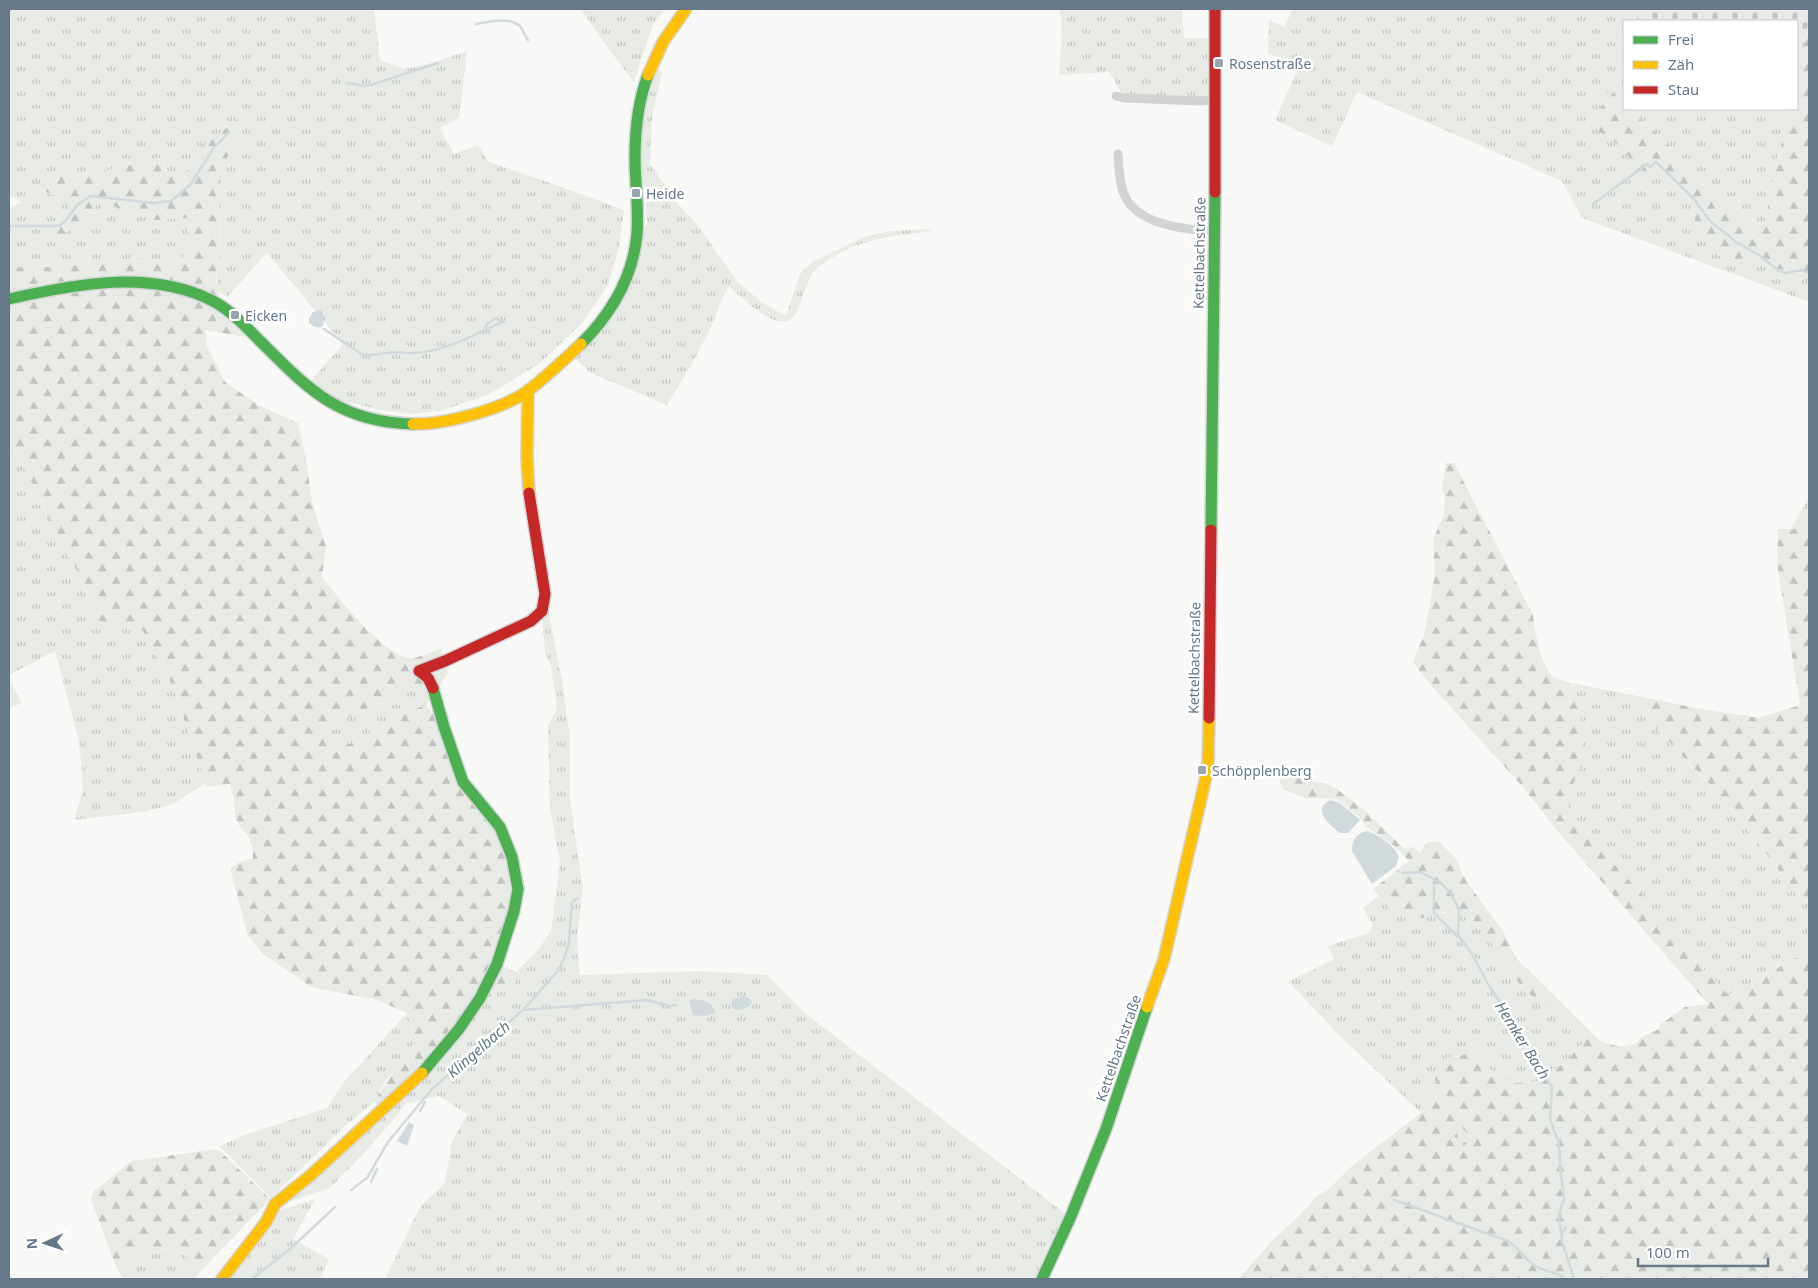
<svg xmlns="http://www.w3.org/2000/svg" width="1818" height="1288" font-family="'Noto Sans',sans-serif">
	<defs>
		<pattern id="grass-tufts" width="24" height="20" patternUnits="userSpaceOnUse" patternTransform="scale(1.25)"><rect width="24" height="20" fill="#e8ebe5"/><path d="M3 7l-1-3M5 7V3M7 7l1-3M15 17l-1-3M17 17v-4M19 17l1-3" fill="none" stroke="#c0c3bf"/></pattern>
		<pattern id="forest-firs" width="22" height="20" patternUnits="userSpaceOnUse" patternTransform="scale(1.25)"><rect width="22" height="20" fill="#e8ebe5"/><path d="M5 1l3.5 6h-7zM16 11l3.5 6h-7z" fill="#c0c3bf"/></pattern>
		<pattern id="cemetery-stones" width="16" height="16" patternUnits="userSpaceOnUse" patternTransform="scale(1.25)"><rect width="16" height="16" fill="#e8ebe5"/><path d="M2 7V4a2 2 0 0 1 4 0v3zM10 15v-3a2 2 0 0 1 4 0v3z" fill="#c0c3bf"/></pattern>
	</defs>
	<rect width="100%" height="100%" fill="#f8f8f7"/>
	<g fill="url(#grass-tufts)">
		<path d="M 9,9 L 374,9 L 380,60 L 404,69 L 428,64 L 467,51 L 459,118 L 440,128 L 454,154 L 478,145 L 489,162 L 559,186 L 624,210 L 619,247 L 608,285 L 583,322 L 539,364 L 488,395 L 440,411 L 409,414 L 376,409 L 338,400 L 308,384 L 343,344 L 267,253 L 227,297 L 218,291 C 215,274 220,259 221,242 C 222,223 217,206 217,188 C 217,170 229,153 238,139 L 209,142 L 198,166 L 177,175 L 164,168 L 163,157 L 86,175 L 53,172 L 39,189 L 58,197 L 87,219 L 100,200 L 128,213 L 190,218 L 188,250 L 181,261 L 135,258 L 78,265 L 28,268 L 9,267 L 9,208 L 22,202 L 9,195 Z"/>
		<polygon points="581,9 666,9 653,24 634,82 605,44"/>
		<polygon points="1060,9 1182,9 1184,38 1214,38 1215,100 1124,98 1110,72 1059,75 1062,32"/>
		<polygon points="1292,9 1643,9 1638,21 1624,21 1624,106 1612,91 1599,108 1599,132 1611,138 1624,149 1679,187 1693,208 1696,226 1704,240 1721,257 1809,275 1809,302 1582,218 1562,181 1357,92 1332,146 1275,120 1299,67 1268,53 1269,20 1285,27"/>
		<path d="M 657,68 L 662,73 L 652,116 L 650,164 L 676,202 L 697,224 L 736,280 L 761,302 L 786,316 L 800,274 L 812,262 L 866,236 L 892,231 L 930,229 L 932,231 C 895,236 863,238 830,259 C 826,262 819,266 815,270 C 805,281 799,316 790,320 C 770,328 742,297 729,286 C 720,299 717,315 710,329 C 697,356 682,381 667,405 L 591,373 L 575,358 C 619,314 636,290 644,227 L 647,225 L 646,192 L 641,176 L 640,143 L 647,94 Z"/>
		<polygon points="1627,109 1789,109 1764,224 1743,222 1732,216 1721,204 1709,189 1673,153 1652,128"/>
		<polygon points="9,440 38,494 56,534 83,581 88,599 101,624 122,625 143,631 174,689 206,783 171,805 142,812 74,820 83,791 81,762 78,737 55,651 9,675"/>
		<polygon points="1809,497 1809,526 1791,529"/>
		<polygon points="545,594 562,681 570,737 570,800 583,889 577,937 580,975 700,971 767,975 805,1013 1067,1215 1039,1279 385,1279 420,1207 445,1183 452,1142 467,1114 439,1096 407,1103 367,1150 330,1188 288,1202 355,1137 469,1020 496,991 516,982 516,972 538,950 551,931 560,862 550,808 548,725 557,709 551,666 545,652 542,611"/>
		<polygon points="9,679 22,703 9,708"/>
		<path d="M 1571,683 L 1623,693 L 1710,786 C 1718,796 1727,804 1736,814 C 1760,844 1782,878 1809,905 L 1809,951 L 1728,995 L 1695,960 L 1589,836 L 1569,808 L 1569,794 L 1577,775 L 1577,696 Z"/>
		<path d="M 411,685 L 435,692 L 426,705 L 411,710 L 367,737 L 349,744 L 337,742 L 329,736 L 330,727 C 348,715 369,710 387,699 C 395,694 402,689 411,685 Z"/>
		<path d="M 1380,895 C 1395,925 1418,909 1445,913 L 1449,910 L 1465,910 L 1509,965 L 1519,984 L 1559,1009 L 1583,1034 L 1586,1040 L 1572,1054 L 1569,1061 L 1554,1069 L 1544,1081 L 1517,1083 L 1496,1077 L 1475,1050 L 1460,1056 L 1446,1058 L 1437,1083 L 1426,1089 L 1425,1110 L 1420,1112 L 1339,1035 L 1288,981 L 1313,970 L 1334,959 L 1328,946 L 1369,933 L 1373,925 L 1363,908 Z"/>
		<polygon points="407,1013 416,1041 405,1058 385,1082 375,1101 344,1127 271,1198 219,1146 245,1135 327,1108 344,1082"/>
		<polygon points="315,1199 293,1239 329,1259 320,1279 214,1279 239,1250 278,1211"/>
		<polygon points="154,1247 183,1253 199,1273 194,1279 123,1279 115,1264"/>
	</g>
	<g fill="url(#forest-firs)">
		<polygon points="1809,21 1809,275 1721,257 1704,240 1696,226 1693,208 1679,187 1655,172 1644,171 1611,138 1599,132 1592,125 1595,114 1605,101 1604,96 1612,91 1624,106 1624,109 1627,109 1652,128 1674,153 1709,189 1721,204 1732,216 1743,222 1764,224 1789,109 1797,109 1797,76"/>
		<path d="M 238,119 L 238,139 L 223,164 L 217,186 L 220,215 L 221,242 L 216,278 L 221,310 L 246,337 L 205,330 L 207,347 L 225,382 L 258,405 L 298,423 L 306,459 L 312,502 L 326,547 L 322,577 C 338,597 386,659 412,658 C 419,658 434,651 441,648 L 448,673 L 435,692 L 411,685 C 402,689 395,694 387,699 C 369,709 348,715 330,727 L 329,736 L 337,742 L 349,744 L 367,737 L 411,710 L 426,705 L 444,727 L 463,782 L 500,827 L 518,889 L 497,964 L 516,972 L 516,982 L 496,991 L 383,1113 L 375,1101 C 387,1079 403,1062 416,1041 L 407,1013 L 377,1000 L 311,987 L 263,954 L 248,936 L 230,868 L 240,862 L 253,859 L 253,850 L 248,835 L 240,827 L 235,817 L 234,800 L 230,784 L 207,787 L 174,689 L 143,631 L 122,625 L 101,624 L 88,599 L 83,581 L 56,534 L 38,494 L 9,440 L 9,267 L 28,268 L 78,265 L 135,258 L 181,261 L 188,250 L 190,218 L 155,220 L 128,213 L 100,200 L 87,219 L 59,237 L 50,226 L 70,206 L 58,197 L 38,188 L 53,172 L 86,175 L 163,157 L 164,168 L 177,175 L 198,166 L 209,142 Z"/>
		<path d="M 1446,463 L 1454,463 L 1533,615 C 1535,630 1541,670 1555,678 C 1560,680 1566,681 1570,683 L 1577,696 L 1583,733 L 1583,755 L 1577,775 L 1569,794 L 1569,808 L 1589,836 L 1639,892 L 1695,960 L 1728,995 L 1809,951 L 1809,1279 L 1238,1279 L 1273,1240 L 1302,1213 L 1317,1196 L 1328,1190 L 1353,1165 L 1425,1110 L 1426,1089 L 1436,1083 L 1434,1073 L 1438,1063 L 1446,1058 L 1460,1056 L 1475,1050 L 1484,1059 L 1496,1077 L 1517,1083 L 1544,1081 L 1554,1069 L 1569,1061 L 1572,1054 L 1586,1040 L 1583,1034 L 1559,1009 L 1531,995 L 1519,984 L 1509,965 L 1465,910 C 1450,912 1436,910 1423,918 C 1410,915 1396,915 1386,905 C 1381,900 1379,894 1373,889 L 1409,861 L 1394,846 L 1367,827 L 1361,819 L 1337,799 L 1317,798 L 1308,799 L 1283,789 L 1279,779 L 1264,774 L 1265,765 L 1307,780 L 1330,785 L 1338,790 L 1363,809 L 1405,849 L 1413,847 L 1420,853 L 1428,842 L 1439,842 L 1453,855 L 1457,860 L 1461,871 L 1468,884 L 1503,931 L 1516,958 L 1601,1042 L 1621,1047 L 1635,1044 L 1642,1037 L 1657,1030 L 1661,1024 L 1685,1007 L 1708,1004 L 1555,828 L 1521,785 L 1428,682 L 1413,662 L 1424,635 L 1430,604 L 1435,572 L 1433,539 L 1444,515 L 1445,497 L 1442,489 Z"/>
		<path d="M 1809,526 L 1809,905 C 1782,878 1760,844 1736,814 C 1727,804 1718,796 1710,785 L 1623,693 L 1696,708 L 1759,718 L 1800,705 L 1777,564 L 1778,529 L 1791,529 Z"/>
		<polygon points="216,1149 220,1151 270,1199 199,1273 183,1253 154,1247 115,1264 91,1199 94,1191 132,1161"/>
	</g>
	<g fill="url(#cemetery-stones)">
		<polygon points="1643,9 1809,9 1809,21 1797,76 1797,21 1638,21"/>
		<polygon points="1462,1128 1472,1138 1464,1146 1454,1136"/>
	</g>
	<g fill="#d2d9dd">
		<path d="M 319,310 L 322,311 L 324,317 L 323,326 C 318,329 314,327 309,323 L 309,318 L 313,312 Z"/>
		<path d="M 1330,800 L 1340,803 L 1360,820 L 1348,833 L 1340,833 C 1330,825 1311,810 1330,800 Z"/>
		<path d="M 1368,831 C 1380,836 1394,845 1399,857 L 1396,866 L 1372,884 L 1352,851 C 1351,840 1358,832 1368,831 Z"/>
		<path d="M 745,996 L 751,1000 L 752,1003 C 748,1008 740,1011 733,1009 L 731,1004 L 733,999 Z"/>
		<path d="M 692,999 C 702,999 713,1002 715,1013 L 704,1016 L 693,1015 L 689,1001 Z"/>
		<polygon points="409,1122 414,1125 407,1146 397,1141"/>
	</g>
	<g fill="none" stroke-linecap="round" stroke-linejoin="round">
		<g stroke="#d2d9dd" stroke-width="2.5">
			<path d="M 476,24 C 489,22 508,16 520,26 C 523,30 525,36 528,40"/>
			<polyline points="347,83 364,86 371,85 438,63"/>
			<polyline points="1593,204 1647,164 1650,167 1656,162 1694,199 1709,220 1736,242 1759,255 1779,271 1785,273 1802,270 1809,273"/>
			<polyline points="9,226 59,226 67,219 78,204 91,196 153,203 171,201 190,185 214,148 229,132"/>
			<path d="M 324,329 L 363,355 C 375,356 386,352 398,352 C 403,352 408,354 413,353 C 442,353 479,333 504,321"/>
			<polyline points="484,331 487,324 496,318"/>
			<polyline points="1402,873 1420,872 1441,883 1451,894 1459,910 1458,933 1460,938 1472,954 1488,984 1524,1039 1538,1067 1552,1087 1550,1119 1559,1143 1560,1167 1564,1199 1559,1215 1562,1241 1574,1279"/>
			<polyline points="1434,883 1434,913 1458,937"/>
			<polyline points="524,1010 647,1000 669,1006 676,1005"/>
			<polyline points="420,1111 425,1102"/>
			<polyline points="371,1182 377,1169"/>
			<polyline points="351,1190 367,1178 388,1142 432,1089 523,1010 557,972 564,959 569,943 572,902 578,898"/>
			<path d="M 1394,1200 L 1508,1241 C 1519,1248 1525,1259 1535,1266 C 1545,1272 1556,1271 1565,1279"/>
			<polyline points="1562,1234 1566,1227"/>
			<polyline points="252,1279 290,1249 335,1207"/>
		</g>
		<g stroke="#d3d5d6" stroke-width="14">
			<g id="fast">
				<path d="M 9,299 C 75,284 150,269 213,301 C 232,311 247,328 262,343 C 310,391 340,422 413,424"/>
				<path d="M 581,344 C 611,314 633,278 637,234 C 639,209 635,183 635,158 C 635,130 638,101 648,75"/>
				<polyline points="1211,530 1215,192"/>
				<polyline points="422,1073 459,1029 480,998 497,964 514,911 518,889 512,857 500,827 463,782 444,727 433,688"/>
				<polyline points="1042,1279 1071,1216 1106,1129 1147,1007"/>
			</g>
		</g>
		<g stroke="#d3d5d6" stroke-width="14">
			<g id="slow">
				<polyline points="648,75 663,42 686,9"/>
				<polyline points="528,390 527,457 529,493"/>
				<path d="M 413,424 C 444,425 504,409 529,390 C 546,377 565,359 581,344"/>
				<polyline points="1147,1007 1164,959 1208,768 1209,718"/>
				<polyline points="222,1279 266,1222 275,1204 311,1175 422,1073"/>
			</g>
		</g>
		<g stroke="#d3d5d6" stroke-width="14">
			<g id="jam">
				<polyline points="1215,9 1215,192"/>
				<polyline points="433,688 428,678 419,671 445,661 531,621 542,611 545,594 529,493"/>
				<polyline points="1209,718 1211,530"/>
			</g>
		</g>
		<g stroke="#d2d3d3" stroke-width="9">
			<polyline points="1116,96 1124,98 1201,101 1215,100"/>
			<path d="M 1118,154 C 1119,168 1119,184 1125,196 C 1138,225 1187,230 1215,231"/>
		</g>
		<use href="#fast" stroke="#4caf50" stroke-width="11"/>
		<use href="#slow" stroke="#ffc107" stroke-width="11"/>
		<use href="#jam" stroke="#c62828" stroke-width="11"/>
	</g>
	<g fill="#98a5b0" stroke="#fff" stroke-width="2">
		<rect x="1214" y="58" width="10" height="10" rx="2.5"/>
		<rect x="631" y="188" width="10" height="10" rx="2.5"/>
		<rect x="230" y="310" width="10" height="10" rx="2.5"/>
		<rect x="1197" y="765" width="10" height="10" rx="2.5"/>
	</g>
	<g text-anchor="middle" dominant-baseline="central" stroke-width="5" stroke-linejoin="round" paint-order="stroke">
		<g font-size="14" fill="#65788a" stroke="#fff" text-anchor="start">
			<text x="1229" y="63">Rosenstraße</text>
			<text x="646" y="193">Heide</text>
			<text x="245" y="315">Eicken</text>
			<text x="1212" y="770">Schöpplenberg</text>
		</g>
		<g font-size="14" fill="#65788a" stroke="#fff">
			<text transform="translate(1199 253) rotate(-89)">Kettelbachstraße</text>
			<text transform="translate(1194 658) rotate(-89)">Kettelbachstraße</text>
			<text transform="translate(1118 1048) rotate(-71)">Kettelbachstraße</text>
		</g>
		<g font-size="15" font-style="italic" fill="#617a85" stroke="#fff">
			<text transform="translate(1523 1040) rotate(58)">Hemker Bach</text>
			<text transform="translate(478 1049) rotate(-41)">Klingelbach</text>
		</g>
	</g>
	<rect width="1818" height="1288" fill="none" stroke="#65788a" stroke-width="20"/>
	<rect x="1623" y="20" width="175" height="90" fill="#ffffff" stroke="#c1c9d0"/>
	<rect x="1633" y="36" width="25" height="8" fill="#4caf50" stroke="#c1c9d0"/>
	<text x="1668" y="45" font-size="15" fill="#65788a">Frei</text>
	<rect x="1633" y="61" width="25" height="8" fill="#ffc107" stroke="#c1c9d0"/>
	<text x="1668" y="70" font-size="15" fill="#65788a">Zäh</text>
	<rect x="1633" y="86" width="25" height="8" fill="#c62828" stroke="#c1c9d0"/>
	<text x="1668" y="95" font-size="15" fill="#65788a">Stau</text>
	<g transform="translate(45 1243) rotate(267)" stroke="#ffffff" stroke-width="4" paint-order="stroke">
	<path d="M0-4L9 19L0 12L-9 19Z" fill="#65788a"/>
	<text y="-8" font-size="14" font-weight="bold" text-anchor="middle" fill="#65788a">N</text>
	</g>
	<path d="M1638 1258v8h130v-8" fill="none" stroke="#65788a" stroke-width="2.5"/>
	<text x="1646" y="1258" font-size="15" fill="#65788a" stroke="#ffffff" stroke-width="4" paint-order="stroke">100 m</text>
</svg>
